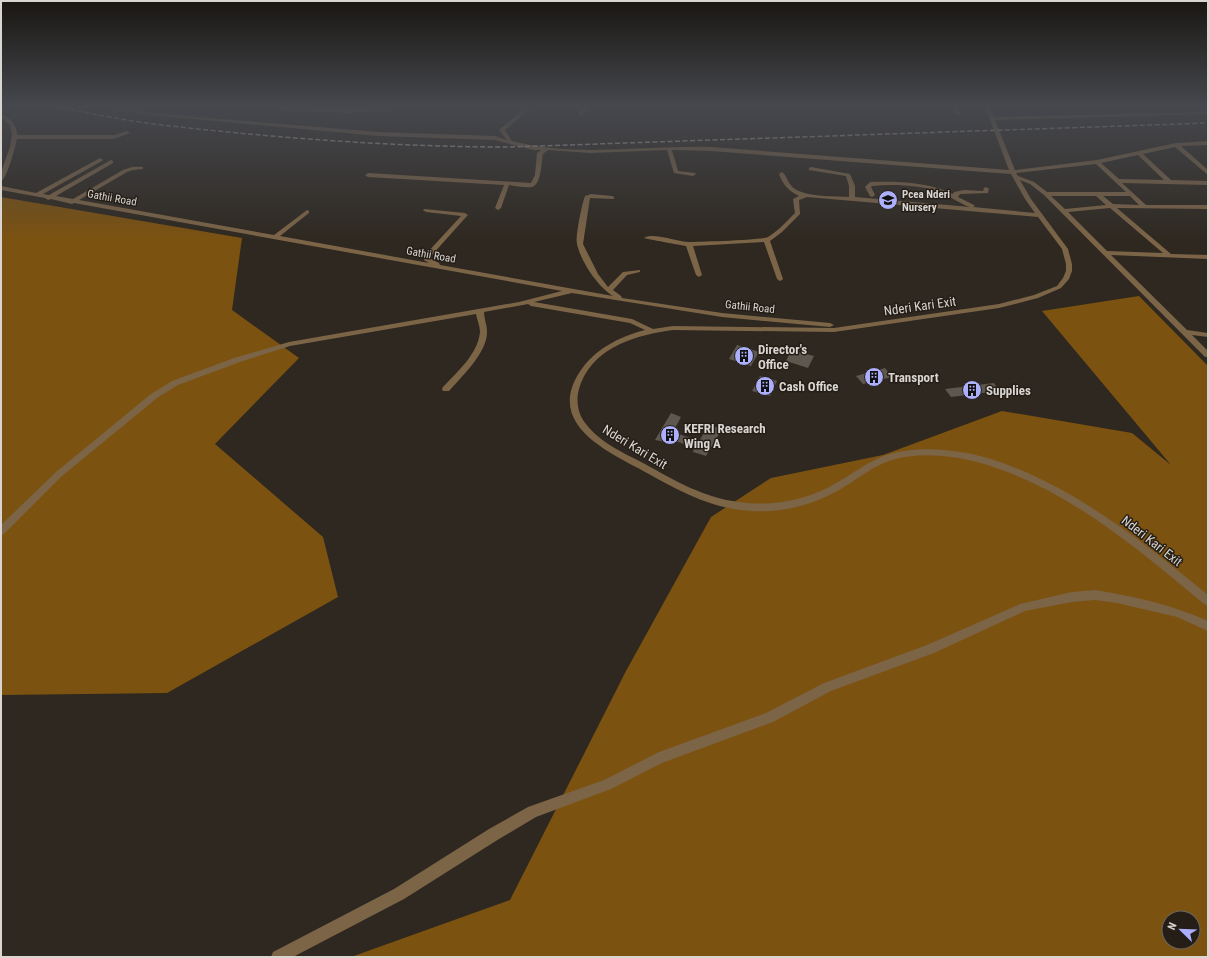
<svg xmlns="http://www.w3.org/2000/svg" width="1209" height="958" font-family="'Roboto Condensed',sans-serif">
	<rect width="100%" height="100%" fill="#2e2820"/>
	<g fill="#7c5210" fill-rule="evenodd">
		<polygon points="1,197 242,238 232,310 299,358 215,444 323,537 338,597 167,693 1,695"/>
		<path d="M 1139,296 L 1208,366 L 1208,957 L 351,957 L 510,900 L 626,671 L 711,517 L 771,478 L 883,455 L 1002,411 L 1132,433 L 1171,465 L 1042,311 ZM 1169,918 L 1193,918 L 1193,942 L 1169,942 Z"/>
	</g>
	<g fill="#5e574e">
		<polygon points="737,345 759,352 751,366 729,359"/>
		<polygon points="791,350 814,356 808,368 786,361"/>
		<polygon points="885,368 892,377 863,384 856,376"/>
		<polygon points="760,376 777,381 770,396 752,391"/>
		<polygon points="994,383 999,391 951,397 945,389"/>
		<polygon points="671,413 681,417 673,432 699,441 709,425 722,429 706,456 693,452 694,448 668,438 666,442 655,440"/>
	</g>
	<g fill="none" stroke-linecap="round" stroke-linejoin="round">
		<g fill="#7c6447" fill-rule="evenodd">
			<path d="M 106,107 L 118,107 L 150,113 L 379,132 L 495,136 L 507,140 L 499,130 L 500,129 L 527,107 L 532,107 L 505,130 L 512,141 C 576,158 645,145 711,147 L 1009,170 L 985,107 L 990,107 L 994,117 L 1208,112 L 1208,114 L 995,120 L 1015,170 L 1097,160 L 1176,143 L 1208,141 L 1208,145 L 1181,146 L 1208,170 L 1208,175 L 1175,147 L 1143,154 L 1171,180 L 1208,181 L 1208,185 L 1122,183 L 1146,205 L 1208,205 L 1208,209 L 1117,208 L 1171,254 L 1208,255 L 1208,259 L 1111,255 L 1187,330 L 1208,333 L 1208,337 L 1192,335 L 1208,351 L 1208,357 L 1205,357 L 1044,195 L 1030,184 L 1020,180 L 1031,199 L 1068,249 L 1072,264 L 1072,271 L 1069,279 L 1061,288 L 1038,298 L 999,308 L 834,332 L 673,330 C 637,335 596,346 581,383 C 576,395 576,408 583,420 C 598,442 622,452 645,464 C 675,481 705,498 739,502 C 774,507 808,500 838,482 C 854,473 869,461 886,455 C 917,445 957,449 988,458 C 1071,484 1141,540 1208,595 L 1208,606 L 1204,604 C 1138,549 1068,489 984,464 C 957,456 920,451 892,460 C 875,465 860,477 844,487 C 817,504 784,513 752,511 C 709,509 674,488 638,468 C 602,449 548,422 579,373 C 594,349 619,337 645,330 L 630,323 L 531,306 L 528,304 L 484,312 C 484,319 487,325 487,331 C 488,352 462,376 449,391 L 443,391 L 442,389 L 443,387 C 457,372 478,354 480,332 C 480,326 477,320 476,314 L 290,346 L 240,362 L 178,385 L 157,398 L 62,476 L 4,534 L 1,535 L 1,525 L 56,472 L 151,394 L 172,381 L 234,358 L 289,342 L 519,302 L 562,291 L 74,203 L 72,204 L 51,199 L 48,200 L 45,198 L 1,190 L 1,186 L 36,193 L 100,158 L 103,160 L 102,161 L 43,194 L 49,195 L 111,160 L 113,161 L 113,163 L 56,196 L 73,199 L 123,170 C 130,167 135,166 143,167 L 143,169 L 133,170 L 127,172 L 79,200 L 274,235 L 307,210 L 309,211 L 309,213 L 280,236 L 429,263 L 424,260 L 426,254 L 461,216 L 426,212 L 423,210 L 424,209 L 465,213 L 468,215 L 467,216 L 432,255 L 431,259 L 439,263 L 440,265 L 613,296 C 598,287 581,262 577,244 C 575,238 582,203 585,196 L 591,194 L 612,196 L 614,197 L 614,199 L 590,198 L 583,244 L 598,274 L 608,287 L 623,272 L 640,270 L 640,272 L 627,275 L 613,290 L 621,296 L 622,298 L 722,313 L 830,323 L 834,325 L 830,327 L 722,317 L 572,293 L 534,302 L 632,319 L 653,329 L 673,326 L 834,328 L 999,304 L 1034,295 L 1057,286 L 1063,278 L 1066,271 L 1066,264 L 1062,249 L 1038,217 L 807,197 L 799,200 L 800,214 L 782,232 L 770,241 L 783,279 L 782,280 L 780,281 L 777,279 L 764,242 L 693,246 L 702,275 L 699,277 L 696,275 L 686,246 C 681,245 646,239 644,238 C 653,232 677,242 689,242 C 698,242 763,240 768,237 C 778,231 787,221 795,213 L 793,199 L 799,196 C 789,191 783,185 779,174 L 782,172 C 787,175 788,185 795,189 C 807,197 834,196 849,197 L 849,186 L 846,176 L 809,170 L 809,168 L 811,167 L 850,174 L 855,186 L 855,197 L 970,207 C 960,204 952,197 942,193 C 921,185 894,184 872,186 L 871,187 L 875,195 L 872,197 L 870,196 L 865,187 L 870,182 C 896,181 929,182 953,194 L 954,192 L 964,190 L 983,191 L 984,188 L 986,187 L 989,189 L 988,193 L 960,194 L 958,197 L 974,205 L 975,206 L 973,207 L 1035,213 L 1025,199 L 1011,174 L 711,151 L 672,150 L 678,171 L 695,173 L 696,174 L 693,176 L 674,173 L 667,150 L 590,153 L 548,150 L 543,154 C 541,162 542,184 532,187 C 526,188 516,186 509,185 L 501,208 L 498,210 L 495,208 L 504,185 L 368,177 L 365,175 L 368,173 L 531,183 L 535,175 L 537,153 L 541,150 L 533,150 L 495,140 L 379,136 L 150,115 ZM 1138,155 L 1164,180 L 1119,179 L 1101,163 ZM 1096,164 L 1126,192 L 1047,192 L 1034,182 L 1018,176 L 1016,173 ZM 1051,196 L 1096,196 L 1106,205 L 1065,209 ZM 1103,196 L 1130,196 L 1139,205 L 1113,204 ZM 1110,208 L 1163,253 L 1107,251 L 1068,212 Z"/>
			<polygon points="261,107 346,110 398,107 379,111 346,113 296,111"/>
			<polygon points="585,107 590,107 582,115 578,115 578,113"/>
			<polygon points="953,107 958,107 960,114 956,114"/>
			<path d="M 1,114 C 10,118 17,125 17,135 L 114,135 L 127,131 L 130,133 L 114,139 L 17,139 C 15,147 8,177 1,181 L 1,172 L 10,147 L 12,134 L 10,125 L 1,117 Z"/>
			<path d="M 1095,590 C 1134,596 1172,605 1208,621 L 1208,631 L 1177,617 L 1117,603 L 1095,600 L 1072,602 L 1025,611 L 934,653 L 831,691 L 773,722 L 662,763 L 611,789 L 536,817 L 499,839 L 404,899 L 293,957 L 271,957 L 273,952 L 394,889 L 489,829 L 528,807 L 604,780 L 659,752 L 766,713 L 824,683 L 927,645 L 1020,604 L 1072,592 Z"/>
		</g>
		<path stroke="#b5b1ab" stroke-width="1.5" stroke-dasharray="5 2.5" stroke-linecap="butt" d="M 55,107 C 91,113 126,121 162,125 C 277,138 393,147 509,147 L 1208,123"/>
	</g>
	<linearGradient id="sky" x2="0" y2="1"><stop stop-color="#191612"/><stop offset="0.44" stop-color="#46484e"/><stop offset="1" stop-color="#46484e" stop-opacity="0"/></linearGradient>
	<rect width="1209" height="241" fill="url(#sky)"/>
	<defs>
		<g id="school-disc" transform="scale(1)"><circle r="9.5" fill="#acaffb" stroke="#241e17"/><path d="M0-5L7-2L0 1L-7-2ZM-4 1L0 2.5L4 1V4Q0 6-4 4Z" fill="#111"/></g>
		<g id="building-disc" transform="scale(1)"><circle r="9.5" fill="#acaffb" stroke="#241e17"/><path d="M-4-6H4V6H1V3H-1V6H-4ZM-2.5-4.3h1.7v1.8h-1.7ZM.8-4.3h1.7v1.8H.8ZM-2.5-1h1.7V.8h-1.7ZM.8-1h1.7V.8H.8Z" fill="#111"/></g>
	</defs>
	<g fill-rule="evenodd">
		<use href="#school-disc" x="888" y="200"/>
		<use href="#building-disc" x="744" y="356"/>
		<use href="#building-disc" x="874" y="377"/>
		<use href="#building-disc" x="765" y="386"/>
		<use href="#building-disc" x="972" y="390"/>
		<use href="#building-disc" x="670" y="435"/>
	</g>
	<g text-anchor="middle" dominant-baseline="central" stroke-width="3" stroke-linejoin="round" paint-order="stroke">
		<g font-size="11" font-weight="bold" fill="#d9d5d0" stroke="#241e17" text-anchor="start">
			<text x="902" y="194">Pcea Nderi<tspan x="902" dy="13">Nursery</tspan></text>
		</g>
		<g font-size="11" fill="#d9d5d0" stroke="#241e17">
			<text transform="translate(112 198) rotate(10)">Gathii Road</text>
			<text transform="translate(431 255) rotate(10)">Gathii Road</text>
			<text transform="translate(750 307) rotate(6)">Gathii Road</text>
		</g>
		<g font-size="13" fill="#d9d5d0" stroke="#241e17">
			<text transform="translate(920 306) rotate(-8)">Nderi Kari Exit</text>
			<text transform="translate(635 447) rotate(31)">Nderi Kari Exit</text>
			<text transform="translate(1152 541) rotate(38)">Nderi Kari Exit</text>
		</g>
		<g font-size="13" font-weight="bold" fill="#d9d5d0" stroke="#241e17" text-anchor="start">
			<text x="758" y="349">Director's<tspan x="758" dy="15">Office</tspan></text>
			<text x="888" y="377">Transport</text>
			<text x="779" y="386">Cash Office</text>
			<text x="986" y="390">Supplies</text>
			<text x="684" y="428">KEFRI Research<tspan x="684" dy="15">Wing A</tspan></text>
		</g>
	</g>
	<rect width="1209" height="958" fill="none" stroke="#d9d5d0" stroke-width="4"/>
	<g transform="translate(1181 930) rotate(293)"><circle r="19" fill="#241e17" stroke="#6c6761"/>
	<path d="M0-3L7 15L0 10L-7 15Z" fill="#acaffb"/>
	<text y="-6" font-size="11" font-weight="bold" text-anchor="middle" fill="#d9d5d0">N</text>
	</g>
</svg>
